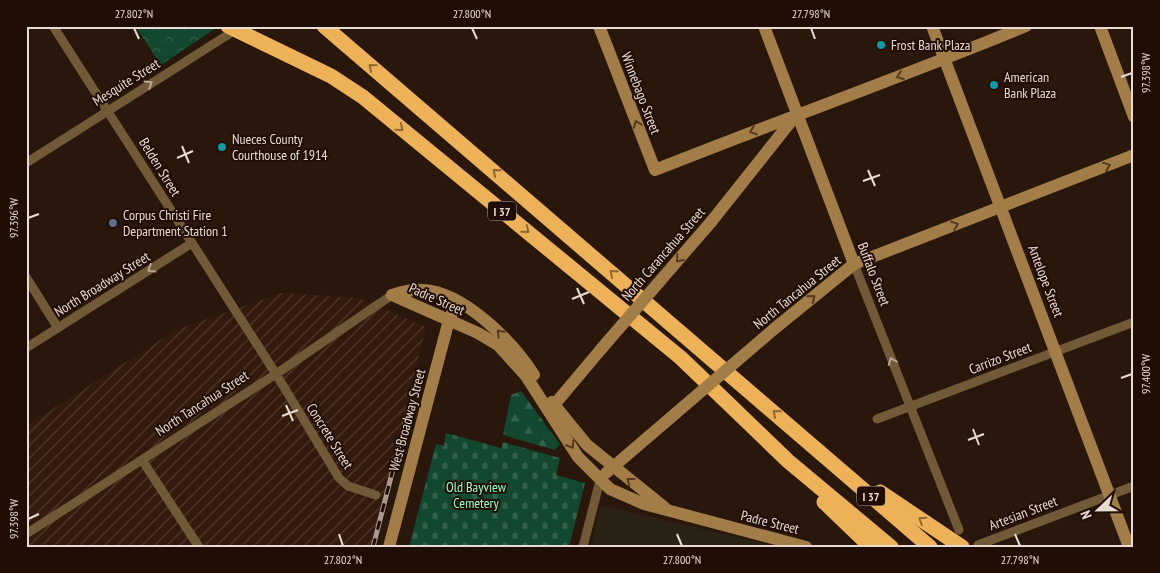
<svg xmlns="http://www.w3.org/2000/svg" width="1160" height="573" font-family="'PT Sans Narrow',sans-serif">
	<defs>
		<pattern id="industrial-furrows" width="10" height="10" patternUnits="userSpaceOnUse" patternTransform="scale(1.25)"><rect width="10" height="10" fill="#331a0c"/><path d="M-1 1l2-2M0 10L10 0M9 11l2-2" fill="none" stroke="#513b2e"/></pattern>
		<pattern id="forest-firs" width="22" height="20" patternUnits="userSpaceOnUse" patternTransform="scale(1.25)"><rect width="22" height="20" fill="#124730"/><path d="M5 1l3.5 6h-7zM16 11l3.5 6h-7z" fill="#34614d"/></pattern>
		<pattern id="cemetery-stones" width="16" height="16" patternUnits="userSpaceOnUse" patternTransform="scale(1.25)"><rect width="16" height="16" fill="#124730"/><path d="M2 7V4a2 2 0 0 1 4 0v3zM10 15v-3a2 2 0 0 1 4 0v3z" fill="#34614d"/></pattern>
		<pattern id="park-crowns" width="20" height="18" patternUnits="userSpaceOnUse" patternTransform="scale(1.25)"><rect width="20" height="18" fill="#124730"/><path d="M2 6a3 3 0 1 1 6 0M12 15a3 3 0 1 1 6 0" fill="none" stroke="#34614d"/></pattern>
	</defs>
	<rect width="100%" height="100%" fill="#2a170c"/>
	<polygon fill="url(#industrial-furrows)" points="281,293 359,298 426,327 373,547 26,547 26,426 176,330"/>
	<polygon fill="#2a2212" points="600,505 779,547 591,547"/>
	<polygon fill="url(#forest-firs)" points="521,391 560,444 555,450 503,435 511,395"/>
	<polygon fill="url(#cemetery-stones)" points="446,433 501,448 503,442 560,458 556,475 585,483 569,547 409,547 436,444 444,446"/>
	<polygon fill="url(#park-crowns)" points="135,26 213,26 216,28 161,65"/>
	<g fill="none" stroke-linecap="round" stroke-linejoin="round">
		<g stroke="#725a39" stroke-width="9">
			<polyline points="53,26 276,374 339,478 348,486 376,495"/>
			<polyline points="26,163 237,29"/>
			<polyline points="854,264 959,530"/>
			<polyline points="26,277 58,328"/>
			<polyline points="26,348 192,243"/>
			<polyline points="877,419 1134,322"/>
			<polyline points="142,460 199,547"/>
			<polyline points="26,534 276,374 392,295"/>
			<polyline points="978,545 1134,486"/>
			<polyline points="583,547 600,480"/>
		</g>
		<g stroke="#a37d47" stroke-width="12">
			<path d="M 599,26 L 655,170 C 778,121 903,77 1026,26"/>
			<polyline points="764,26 854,264"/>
			<polyline points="932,26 1129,547"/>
			<polyline points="1100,26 1134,117"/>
			<polyline points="711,222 796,115"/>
			<polyline points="392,295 478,333 498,345 526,376 578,457 610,489 644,504 806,547"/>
			<path d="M 392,295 C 402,292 412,289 423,290 C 464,292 513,342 534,375"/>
			<polyline points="774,329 854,264 1134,155"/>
			<polyline points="552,402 587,445 664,507"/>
			<polyline points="549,411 602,348"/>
			<polyline points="606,473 676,413"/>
			<polyline points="389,547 449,320 457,302"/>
		</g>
		<g stroke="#edb158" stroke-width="15">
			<polyline points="228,26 331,76 363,97 681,358 788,461 891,547"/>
			<polyline points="324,26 930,547"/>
			<polyline points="880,492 962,547"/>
			<polyline points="824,502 871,547"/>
		</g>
		<g stroke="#a89991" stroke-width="5">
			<polyline id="rail" points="373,547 408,411"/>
		</g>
		<use href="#rail" stroke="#200e05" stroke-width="3" stroke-dasharray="9" stroke-linecap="butt"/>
		<g stroke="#a37d47" stroke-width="12">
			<polyline points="602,348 711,222"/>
			<polyline points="676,413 774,329"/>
		</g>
	</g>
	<defs><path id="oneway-chevron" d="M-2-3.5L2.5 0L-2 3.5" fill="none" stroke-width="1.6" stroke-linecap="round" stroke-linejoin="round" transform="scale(1.25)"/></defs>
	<g stroke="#916833">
		<use href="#oneway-chevron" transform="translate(372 67) rotate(-140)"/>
		<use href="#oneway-chevron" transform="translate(400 128) rotate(39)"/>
		<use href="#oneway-chevron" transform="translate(496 172) rotate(-140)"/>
		<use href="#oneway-chevron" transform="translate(526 230) rotate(39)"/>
		<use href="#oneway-chevron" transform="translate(613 273) rotate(-140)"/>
		<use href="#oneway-chevron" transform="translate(776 413) rotate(-139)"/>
		<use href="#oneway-chevron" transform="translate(922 520) rotate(-147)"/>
	</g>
	<g stroke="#543a1f">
		<use href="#oneway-chevron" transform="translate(900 76) rotate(160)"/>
		<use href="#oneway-chevron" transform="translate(637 124) rotate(-111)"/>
		<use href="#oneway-chevron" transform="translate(753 131) rotate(159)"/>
		<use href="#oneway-chevron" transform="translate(1107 166) rotate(-21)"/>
		<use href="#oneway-chevron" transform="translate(955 225) rotate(-21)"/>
		<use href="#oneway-chevron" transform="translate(679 259) rotate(131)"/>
		<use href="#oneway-chevron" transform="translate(812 298) rotate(-39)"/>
		<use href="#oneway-chevron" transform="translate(500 333) rotate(-135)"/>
		<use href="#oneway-chevron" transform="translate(571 445) rotate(58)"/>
		<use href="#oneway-chevron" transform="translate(630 481) rotate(-142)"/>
	</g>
	<g stroke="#b9a796">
		<use href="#oneway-chevron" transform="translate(149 84) rotate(-32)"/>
		<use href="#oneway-chevron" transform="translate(151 269) rotate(148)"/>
		<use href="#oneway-chevron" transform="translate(892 361) rotate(-111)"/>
	</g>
	<path fill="none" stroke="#e8dbd4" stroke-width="2" d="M 134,28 L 139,39M 472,28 L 477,39M 811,28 L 815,39M 1121,77 L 1132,73M 182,146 L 189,163M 177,158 L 193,151M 868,170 L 875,186M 863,181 L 880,175M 28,218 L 39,214M 577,288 L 584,304M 572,299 L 589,292M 1121,378 L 1132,374M 286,405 L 293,421M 282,416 L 298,410M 973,429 L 979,445M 968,440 L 984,434M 28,519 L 39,514M 339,534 L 343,546M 677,534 L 682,546M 1015,534 L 1020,546"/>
	<g fill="#0f9aa8" stroke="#200e05" stroke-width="2">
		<circle cx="881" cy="45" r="5"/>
		<circle cx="994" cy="85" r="5"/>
		<circle cx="222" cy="147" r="5"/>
	</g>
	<circle fill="#5c6f8a" stroke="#200e05" stroke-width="2" cx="113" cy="223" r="5"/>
	<g text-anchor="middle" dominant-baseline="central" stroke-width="4" stroke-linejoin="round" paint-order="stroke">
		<g fill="#200e05" stroke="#ac9e96" stroke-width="1">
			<rect x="488" y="201.5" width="28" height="19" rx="4"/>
			<rect x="857" y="486.5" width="28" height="19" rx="4"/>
		</g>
		<g font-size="12" font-weight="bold" fill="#e8dbd4">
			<text x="502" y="211">I 37</text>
			<text x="871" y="496">I 37</text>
		</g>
		<g font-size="14" fill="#e8dbd4" stroke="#200e05" text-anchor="start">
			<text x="891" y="45">Frost Bank Plaza</text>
			<text x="1004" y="77">American<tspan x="1004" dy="16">Bank Plaza</tspan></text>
			<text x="232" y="139">Nueces County<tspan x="232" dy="16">Courthouse of 1914</tspan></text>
			<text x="123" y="215">Corpus Christi Fire<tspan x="123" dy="16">Department Station 1</tspan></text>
		</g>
		<g font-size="14" fill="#e8dbd4" stroke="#200e05">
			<text transform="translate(126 82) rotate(-32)">Mesquite Street</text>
			<text transform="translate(641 93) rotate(69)">Winnebago Street</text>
			<text transform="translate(160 167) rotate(58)">Belden Street</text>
			<text transform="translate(663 254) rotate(-49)">North Carancahua Street</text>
			<text transform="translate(874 274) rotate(69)">Buffalo Street</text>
			<text transform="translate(1046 281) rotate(69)">Antelope Street</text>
			<text transform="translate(102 284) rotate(-32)">North Broadway Street</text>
			<text transform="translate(797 292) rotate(-39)">North Tancahua Street</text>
			<text transform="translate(437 299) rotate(24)">Padre Street</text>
			<text transform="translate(1000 358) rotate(-21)">Carrizo Street</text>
			<text transform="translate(202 403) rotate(-33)">North Tancahua Street</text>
			<text transform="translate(407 420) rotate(-75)">West Broadway Street</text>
			<text transform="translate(330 436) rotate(58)">Concrete Street</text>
			<text transform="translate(1023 513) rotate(-21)">Artesian Street</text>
			<text transform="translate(770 522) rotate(14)">Padre Street</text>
		</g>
		<g font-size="14" fill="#93fec7" stroke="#200e05">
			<text x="476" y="487">Old Bayview<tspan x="476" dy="16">Cemetery</tspan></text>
		</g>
	</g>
	<rect width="1160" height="573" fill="none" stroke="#200e05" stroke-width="55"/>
	<g transform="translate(1098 510) rotate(248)" stroke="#200e05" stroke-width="4" paint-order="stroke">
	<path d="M0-4L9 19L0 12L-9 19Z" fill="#e8dbd4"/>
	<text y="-8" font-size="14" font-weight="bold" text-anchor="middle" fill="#e8dbd4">N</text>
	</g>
	<rect x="28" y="28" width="1104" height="518" fill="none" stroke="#e8dbd4" stroke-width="2"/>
	<g font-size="12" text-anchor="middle" fill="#e8dbd4">
		<text x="134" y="18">27.802°N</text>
		<text x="472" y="18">27.800°N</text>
		<text x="811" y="18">27.798°N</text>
		<text transform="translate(1146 73) rotate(-90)" y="4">97.398°W</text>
		<text transform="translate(14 218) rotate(-90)" y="4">97.396°W</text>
		<text transform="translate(1146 374) rotate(-90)" y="4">97.400°W</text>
		<text transform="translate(14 519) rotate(-90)" y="4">97.398°W</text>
		<text x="343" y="564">27.802°N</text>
		<text x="682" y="564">27.800°N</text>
		<text x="1020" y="564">27.798°N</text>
	</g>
</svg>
